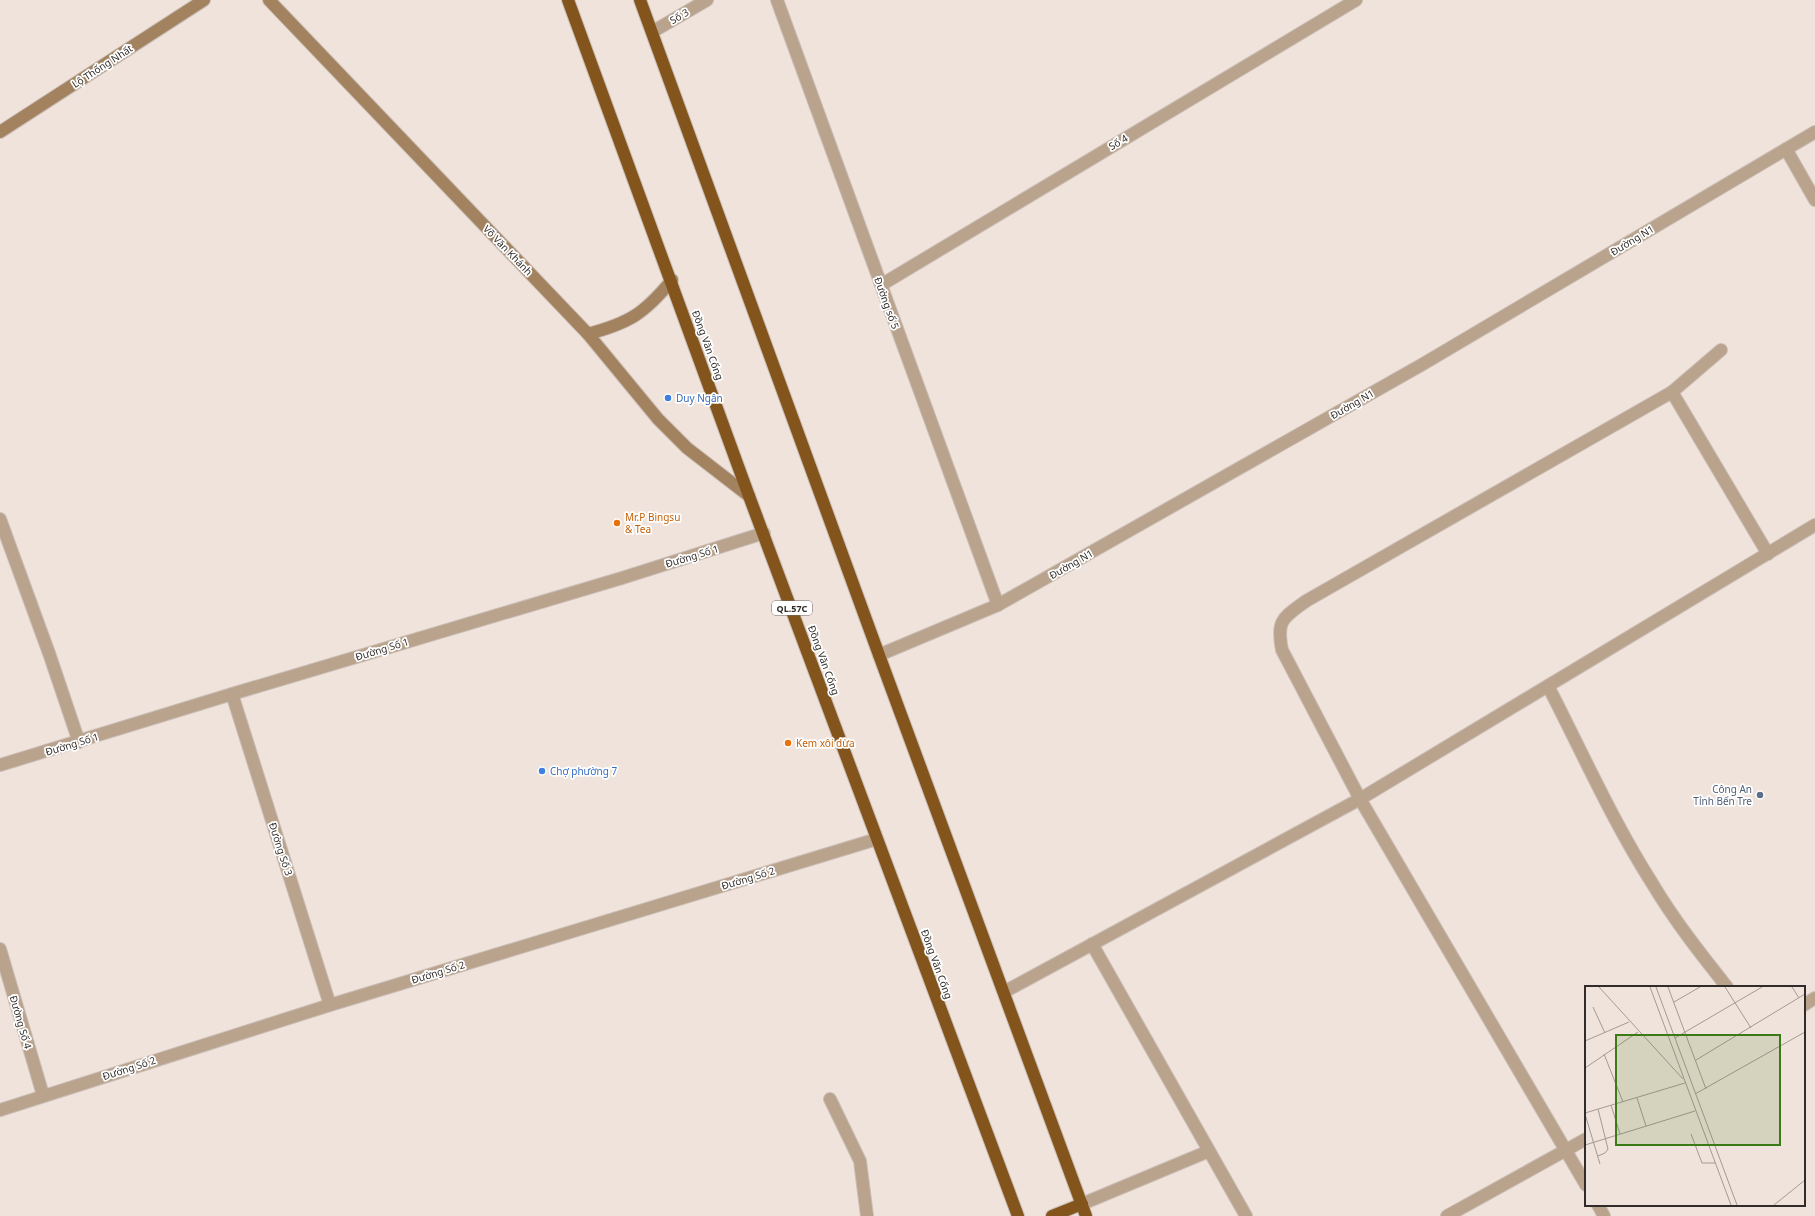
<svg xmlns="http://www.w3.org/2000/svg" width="1815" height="1216" font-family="'Noto Sans',sans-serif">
	<rect width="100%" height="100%" fill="#f0e3db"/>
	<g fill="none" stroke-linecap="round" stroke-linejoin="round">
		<g stroke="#cabeb7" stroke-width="14">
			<g id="lane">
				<polyline points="1786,149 1815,200"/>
				<polyline points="1672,392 1721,350"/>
				<path d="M 1548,686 C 1582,752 1612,820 1652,883 C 1674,920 1700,953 1727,987"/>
				<polyline points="1092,944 1246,1216"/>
				<polyline points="1004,992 1360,799 1815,525"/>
				<polyline points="1804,1005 1815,998"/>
				<path d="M 1586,1185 L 1360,799 L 1282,650 C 1276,620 1283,618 1306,601 L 1672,392 L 1768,554"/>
				<polyline points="1082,1204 1209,1151"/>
				<polyline points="1598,1205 1604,1216"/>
				<polyline points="1447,1216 1586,1139"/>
			</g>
		</g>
		<g stroke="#cabeb7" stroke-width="14">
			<g id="street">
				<polyline points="777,0 998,605"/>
				<polyline points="652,32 707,0"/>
				<polyline points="881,285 1356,0"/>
				<polyline points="0,519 50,656 79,742"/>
				<polyline points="879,655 998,605 1423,364 1815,132"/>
				<polyline points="232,694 330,1005"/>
				<polyline points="0,765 232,694 622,578 764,533"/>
				<polyline points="0,949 43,1095"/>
				<polyline points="830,1099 860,1161 867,1216"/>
				<polyline points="0,1110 330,1005 877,839"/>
			</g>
		</g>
		<g stroke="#cabeb7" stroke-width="14">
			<g id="secondary">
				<polyline points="269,0 588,334 658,419 687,448 749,496"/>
				<polyline points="0,132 204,0"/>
				<path d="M 588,334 C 629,323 644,314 672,280"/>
			</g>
		</g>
		<g stroke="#cabeb7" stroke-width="14">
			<g id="highway">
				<polyline points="568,0 749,496 1018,1216"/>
				<polyline points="640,0 879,655 1086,1216"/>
				<polyline points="1052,1216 1082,1204"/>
			</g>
		</g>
		<use href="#lane" stroke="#b9a38c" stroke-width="12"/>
		<use href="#street" stroke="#b9a38c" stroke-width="12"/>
		<use href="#secondary" stroke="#a3825f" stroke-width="12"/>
		<use href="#highway" stroke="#83551d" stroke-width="12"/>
	</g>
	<g fill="#3f7fe0" stroke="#fff" stroke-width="1.5">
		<circle cx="668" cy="398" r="4"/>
		<circle cx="542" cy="771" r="4"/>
	</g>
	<g fill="#e8710a" stroke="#fff" stroke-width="1.5">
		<circle cx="617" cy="523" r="4"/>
		<circle cx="788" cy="743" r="4"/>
	</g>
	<circle fill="#5c6f8a" stroke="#fff" stroke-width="1.5" cx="1760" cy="795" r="4"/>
	<g text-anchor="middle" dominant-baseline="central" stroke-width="3.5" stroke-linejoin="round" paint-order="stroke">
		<rect fill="#fff" stroke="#6f6b69" stroke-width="1" x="772" y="601" width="40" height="14" rx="3"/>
		<g font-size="9" font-weight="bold" fill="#312c29">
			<text x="792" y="608">QL.57C</text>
		</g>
		<g font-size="10" fill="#312c29" stroke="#fff">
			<text transform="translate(679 16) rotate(-30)">Số 3</text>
			<text transform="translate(102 66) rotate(-33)">Lộ Thống Nhất</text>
			<text transform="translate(1118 142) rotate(-31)">Số 4</text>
			<text transform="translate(1632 240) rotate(-31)">Đường N1</text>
			<text transform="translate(508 250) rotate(46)">Võ Văn Khánh</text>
			<text transform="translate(887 303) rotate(70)">Đường số 5</text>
			<text transform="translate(708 345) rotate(70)">Đồng Văn Cống</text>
			<text transform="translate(1352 404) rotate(-30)">Đường N1</text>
			<text transform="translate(692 556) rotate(-17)">Đường Số 1</text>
			<text transform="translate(1071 564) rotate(-30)">Đường N1</text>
			<text transform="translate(382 649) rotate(-17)">Đường Số 1</text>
			<text transform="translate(824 660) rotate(70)">Đồng Văn Cống</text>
			<text transform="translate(72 744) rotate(-17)">Đường Số 1</text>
			<text transform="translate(281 849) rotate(72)">Đường Số 3</text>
			<text transform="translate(748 878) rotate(-17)">Đường Số 2</text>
			<text transform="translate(937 964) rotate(70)">Đồng Văn Cống</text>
			<text transform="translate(438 972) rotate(-17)">Đường Số 2</text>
			<text transform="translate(21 1022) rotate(74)">Đường Số 4</text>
			<text transform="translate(129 1068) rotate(-18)">Đường Số 2</text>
		</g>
		<g font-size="10" fill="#366cbe" stroke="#fff" text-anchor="start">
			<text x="676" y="398">Duy Ngân</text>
			<text x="550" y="771">Chợ phường 7</text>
		</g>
		<g font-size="10" fill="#c56008" stroke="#fff" text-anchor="start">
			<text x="625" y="517">Mr.P Bingsu<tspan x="625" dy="12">&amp; Tea</tspan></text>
			<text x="796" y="743">Kem xôi dừa</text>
		</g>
		<g font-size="10" fill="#4e5e75" stroke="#fff" text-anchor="end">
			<text x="1752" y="789">Công An<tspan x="1752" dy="12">Tỉnh Bến Tre</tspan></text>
		</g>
	</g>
	<g transform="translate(1585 986)">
		<rect width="220" height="220" fill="#f0e3db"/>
		<path fill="none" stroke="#a49a94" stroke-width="1" d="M 14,1 L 98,93M 65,1 L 146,219M 71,1 L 152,219M 83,1 L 121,103M 140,1 L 166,42M 207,1 L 214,12M 89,16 L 115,1M 8,21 L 20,47M 90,52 L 177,1M 0,55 L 44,36M 19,68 L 38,116M 111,74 L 220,8M 0,82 L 53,46M 110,108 L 220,46M 52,112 L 61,140M 26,119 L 35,148M 0,127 L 100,97M 0,128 L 15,178M 106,148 L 117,177 L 130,177M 0,159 L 110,125M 13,170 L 20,167 L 23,163 L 13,123M 189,219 L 220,194"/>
		<path fill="#3b7a17" fill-opacity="0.15" stroke="#3b7a17" stroke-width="2" d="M 31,49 L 195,49 L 195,159 L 31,159 Z"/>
		<rect width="220" height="220" fill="none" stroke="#312c29" stroke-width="2"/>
	</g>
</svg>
